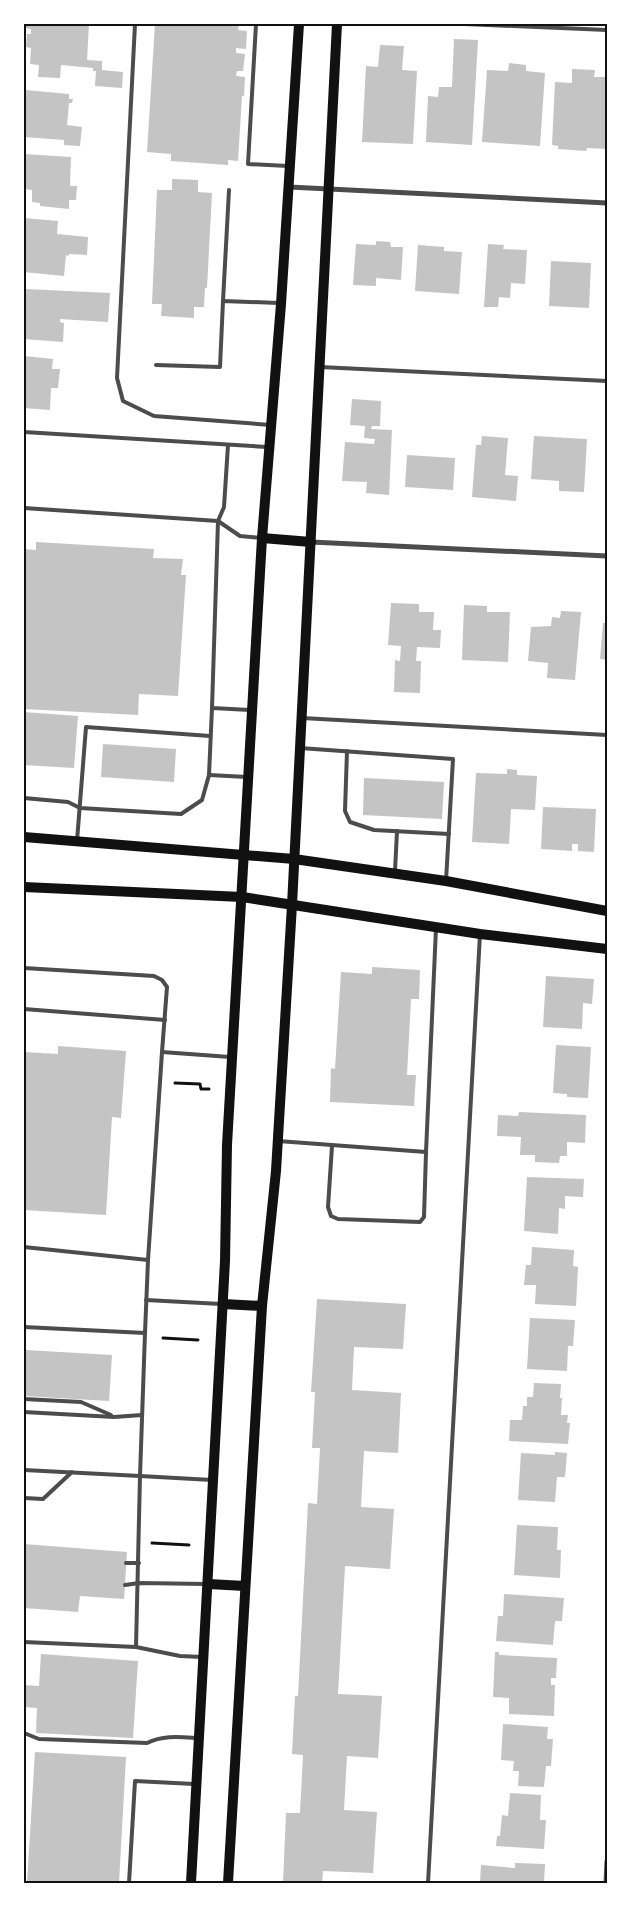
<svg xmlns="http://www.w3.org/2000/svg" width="631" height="1907" font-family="'Exo 2',sans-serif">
	<rect width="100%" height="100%" fill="#fff"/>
	<g fill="#c4c4c4">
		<polygon points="26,24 89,24 87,60 102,61 102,70 123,72 122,88 95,86 96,71 93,71 93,68 61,65 60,78 38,77 39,65 30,64 31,48 26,47 27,34 31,34 31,29 26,28"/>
		<polygon points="155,24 239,24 238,30 247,31 246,49 236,48 236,53 245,54 243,71 237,71 236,76 245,77 244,96 242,96 238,161 228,160 228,165 171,161 171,154 147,152"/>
		<polygon points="454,39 478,40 472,145 426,142 428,96 438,97 439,87 452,87"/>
		<polygon points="380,45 404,46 402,70 417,71 413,144 362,142 366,66 378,67"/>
		<polygon points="509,63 526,65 526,71 545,73 540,146 482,142 487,70 508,71"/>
		<polygon points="572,69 595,70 594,77 607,77 607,149 587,148 586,151 558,149 558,146 552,145 555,82 572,83"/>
		<polygon points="25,90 69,94 69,99 73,99 72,103 69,103 67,125 82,127 80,146 64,145 64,140 24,137"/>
		<polygon points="24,154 71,157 70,186 77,186 76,200 69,200 69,209 40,206 40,203 32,202 32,190 24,189"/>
		<polygon points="172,179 198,180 198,192 212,193 207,288 205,288 204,307 194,307 194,318 161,316 162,304 152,304 157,190 172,190"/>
		<polygon points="24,218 58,221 57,234 88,237 87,255 69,254 69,256 66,255 64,276 24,272 25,238 24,237"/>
		<polygon points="376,241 390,242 391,247 403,247 401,280 376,278 376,286 353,285 356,244 376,245"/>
		<polygon points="488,244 504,245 503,249 527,250 525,284 511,283 510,298 499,297 498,307 484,307"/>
		<polygon points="418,245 444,247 444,251 462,252 459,294 415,291"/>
		<polygon points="551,261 591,263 589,308 549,306"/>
		<polygon points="26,289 110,293 108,322 60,319 60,322 64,323 63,342 24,339 24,302 26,302"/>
		<polygon points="24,356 53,359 52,369 60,369 58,388 51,388 50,410 24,408"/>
		<polygon points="352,399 381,401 380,426 372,426 371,429 392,430 389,495 366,493 367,482 342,481 345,442 374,444 375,439 364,438 365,426 350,425"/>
		<polygon points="482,436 508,438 505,475 518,476 516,501 472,497 476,445 481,445"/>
		<polygon points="534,436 587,439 584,492 559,491 559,481 531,479"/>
		<polygon points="407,455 455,458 453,490 405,487"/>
		<polygon points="36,542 154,549 153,558 183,559 181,575 186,575 178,696 139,694 138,715 24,709 24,549 36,550"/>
		<polygon points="391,603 419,604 419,612 434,612 433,630 441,630 440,648 417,647 416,661 421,661 420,693 394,692 395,660 400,661 401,646 388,645"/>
		<polygon points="464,605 487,606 487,612 510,612 508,662 462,660"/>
		<polygon points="561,611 581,612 575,680 547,678 548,663 528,661 531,627 551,626 552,617 560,618"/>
		<polygon points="603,623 607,623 607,660 600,659"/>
		<polygon points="24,712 78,716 74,768 24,765"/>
		<polygon points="103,744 176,749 174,782 101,777"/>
		<polygon points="507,769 517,770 517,775 537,776 535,810 511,809 509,844 472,842 476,773 507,774"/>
		<polygon points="364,778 444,782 442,819 363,815"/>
		<polygon points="543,807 596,809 594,852 578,851 578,844 572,844 572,851 541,849"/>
		<polygon points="372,967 420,970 419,999 411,999 407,1075 416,1075 414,1106 330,1102 331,1068 335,1069 341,972 372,974"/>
		<polygon points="546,976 594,979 592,1004 583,1003 582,1029 543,1027"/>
		<polygon points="556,1045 591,1047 588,1098 567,1097 567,1094 553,1093"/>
		<polygon points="58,1046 126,1051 121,1118 112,1117 106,1215 24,1210 24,1052 58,1054"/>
		<polygon points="519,1112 586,1115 585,1143 567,1142 567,1156 560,1156 559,1163 535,1162 535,1155 520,1155 521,1137 497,1136 498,1115 518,1116"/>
		<polygon points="527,1177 584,1179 583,1197 565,1196 565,1209 559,1208 558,1234 524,1231"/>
		<polygon points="532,1247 574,1250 573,1266 578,1267 576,1306 535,1304 536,1285 524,1285 526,1265 531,1265"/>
		<polygon points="317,1299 406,1304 403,1349 354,1347 352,1390 401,1393 398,1453 364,1451 361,1507 394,1509 390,1569 345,1566 338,1694 382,1696 378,1758 347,1756 344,1810 377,1812 373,1873 323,1871 322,1883 283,1883 286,1813 300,1813 303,1755 292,1754 295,1696 298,1696 308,1503 317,1504 320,1448 312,1448 315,1392 311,1392"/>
		<polygon points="530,1318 575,1320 573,1346 568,1346 567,1371 527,1369"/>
		<polygon points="26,1350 112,1355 109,1401 24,1396 24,1354 26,1354"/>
		<polygon points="534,1383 561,1384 560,1398 562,1398 561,1415 568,1415 567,1423 570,1423 568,1444 509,1441 510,1420 522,1420 523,1406 527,1406 527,1397 533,1397"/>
		<polygon points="555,1452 567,1453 565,1477 557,1477 555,1502 518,1500 521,1453 555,1455"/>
		<polygon points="517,1525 558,1527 557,1550 561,1550 560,1578 514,1575"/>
		<polygon points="24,1544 127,1552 124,1599 80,1596 78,1612 24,1608"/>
		<polygon points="504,1594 564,1598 562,1621 555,1621 553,1645 496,1641 498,1616 503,1616"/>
		<polygon points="495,1652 499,1652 499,1655 557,1658 556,1678 551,1678 551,1685 555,1685 554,1716 509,1714 509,1698 493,1697"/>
		<polygon points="41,1654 138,1661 133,1738 36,1733 37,1708 24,1707 24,1694 25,1685 39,1686"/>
		<polygon points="503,1724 548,1727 547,1739 553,1739 551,1766 546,1766 544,1787 518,1786 519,1771 513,1771 514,1761 501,1760"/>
		<polygon points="35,1752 126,1757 119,1883 27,1883"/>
		<polygon points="510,1793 541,1795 540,1820 546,1820 544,1849 496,1846 497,1836 500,1836 502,1815 508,1816"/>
		<polygon points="515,1863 545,1864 544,1883 480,1883 481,1865 515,1868"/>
	</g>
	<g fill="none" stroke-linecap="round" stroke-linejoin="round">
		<g stroke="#111" stroke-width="3">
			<polyline points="175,1083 200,1084 201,1089 209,1089"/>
			<polyline points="163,1338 198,1340"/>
			<polyline points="152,1543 189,1545"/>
		</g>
		<g stroke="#4c4c4c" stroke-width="4">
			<polyline points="135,24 117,378 123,401 154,416 271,425"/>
			<polyline points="256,24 248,164 288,166"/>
			<polyline points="465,24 607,30"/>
			<polyline points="223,301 229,190"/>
			<polyline points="156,365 220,367 223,301 279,303"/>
			<polyline points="320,367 607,381"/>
			<polyline points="24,432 267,447"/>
			<polyline points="228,445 224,507 218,521 212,708 250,710"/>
			<polyline points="24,508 218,521 240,536 261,538"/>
			<polyline points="302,718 607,735"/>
			<polyline points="300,748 453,759 446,881"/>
			<polyline points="347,751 345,811 350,822 374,830 449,834"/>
			<polyline points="209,775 247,777"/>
			<polyline points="24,798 68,802 80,808 181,814 202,800 209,775 212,708"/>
			<polyline points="77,841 86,727 210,736"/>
			<polyline points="395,871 397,831"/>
			<polyline points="24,968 154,976 162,980 167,987 162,1052 230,1057"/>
			<polyline points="24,1009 165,1020"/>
			<polyline points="278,1141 426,1152 436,928"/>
			<polyline points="332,1146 328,1207 331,1216 338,1219 420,1222 424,1217 426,1152"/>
			<polyline points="24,1247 148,1260 162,1052"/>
			<polyline points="146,1300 221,1304"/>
			<polyline points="24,1327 145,1333 148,1260"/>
			<polyline points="145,1333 140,1476 212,1480"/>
			<polyline points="24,1399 81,1402 111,1415"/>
			<polyline points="24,1412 114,1417 142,1415"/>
			<polyline points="24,1470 140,1476 136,1647 180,1656 202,1657"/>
			<polyline points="24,1498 43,1499 72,1472"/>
			<polyline points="126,1563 139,1563"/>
			<polyline points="125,1585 139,1583 206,1584"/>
			<polyline points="24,1642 136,1647"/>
			<path d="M 24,1733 L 39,1739 L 147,1743 C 163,1735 180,1737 197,1738"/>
			<polyline points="129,1883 135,1781 194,1784"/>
			<polyline points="428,1883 480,934"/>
		</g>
		<g stroke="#4c4c4c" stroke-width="5">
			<polyline points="289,187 607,203"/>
			<polyline points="311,542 607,556"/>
			<polyline points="606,1883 607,1861"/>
		</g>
		<g stroke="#111" stroke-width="10">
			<polyline points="262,538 311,542"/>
			<polyline points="24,837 294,859 446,881 607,911"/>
			<polyline points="24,887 242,897 480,934 607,949"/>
			<polyline points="223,1304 262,1306"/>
			<polyline points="208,1584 245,1586"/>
			<polyline points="191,1883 225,1261 227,1145 262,538 281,304 299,24"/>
			<polyline points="228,1883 262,1306 276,1171 292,905 337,24"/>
		</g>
	</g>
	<rect width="631" height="1907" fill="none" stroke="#ffffff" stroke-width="50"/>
	<rect x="25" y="25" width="581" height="1857" fill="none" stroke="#111" stroke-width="2"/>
</svg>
